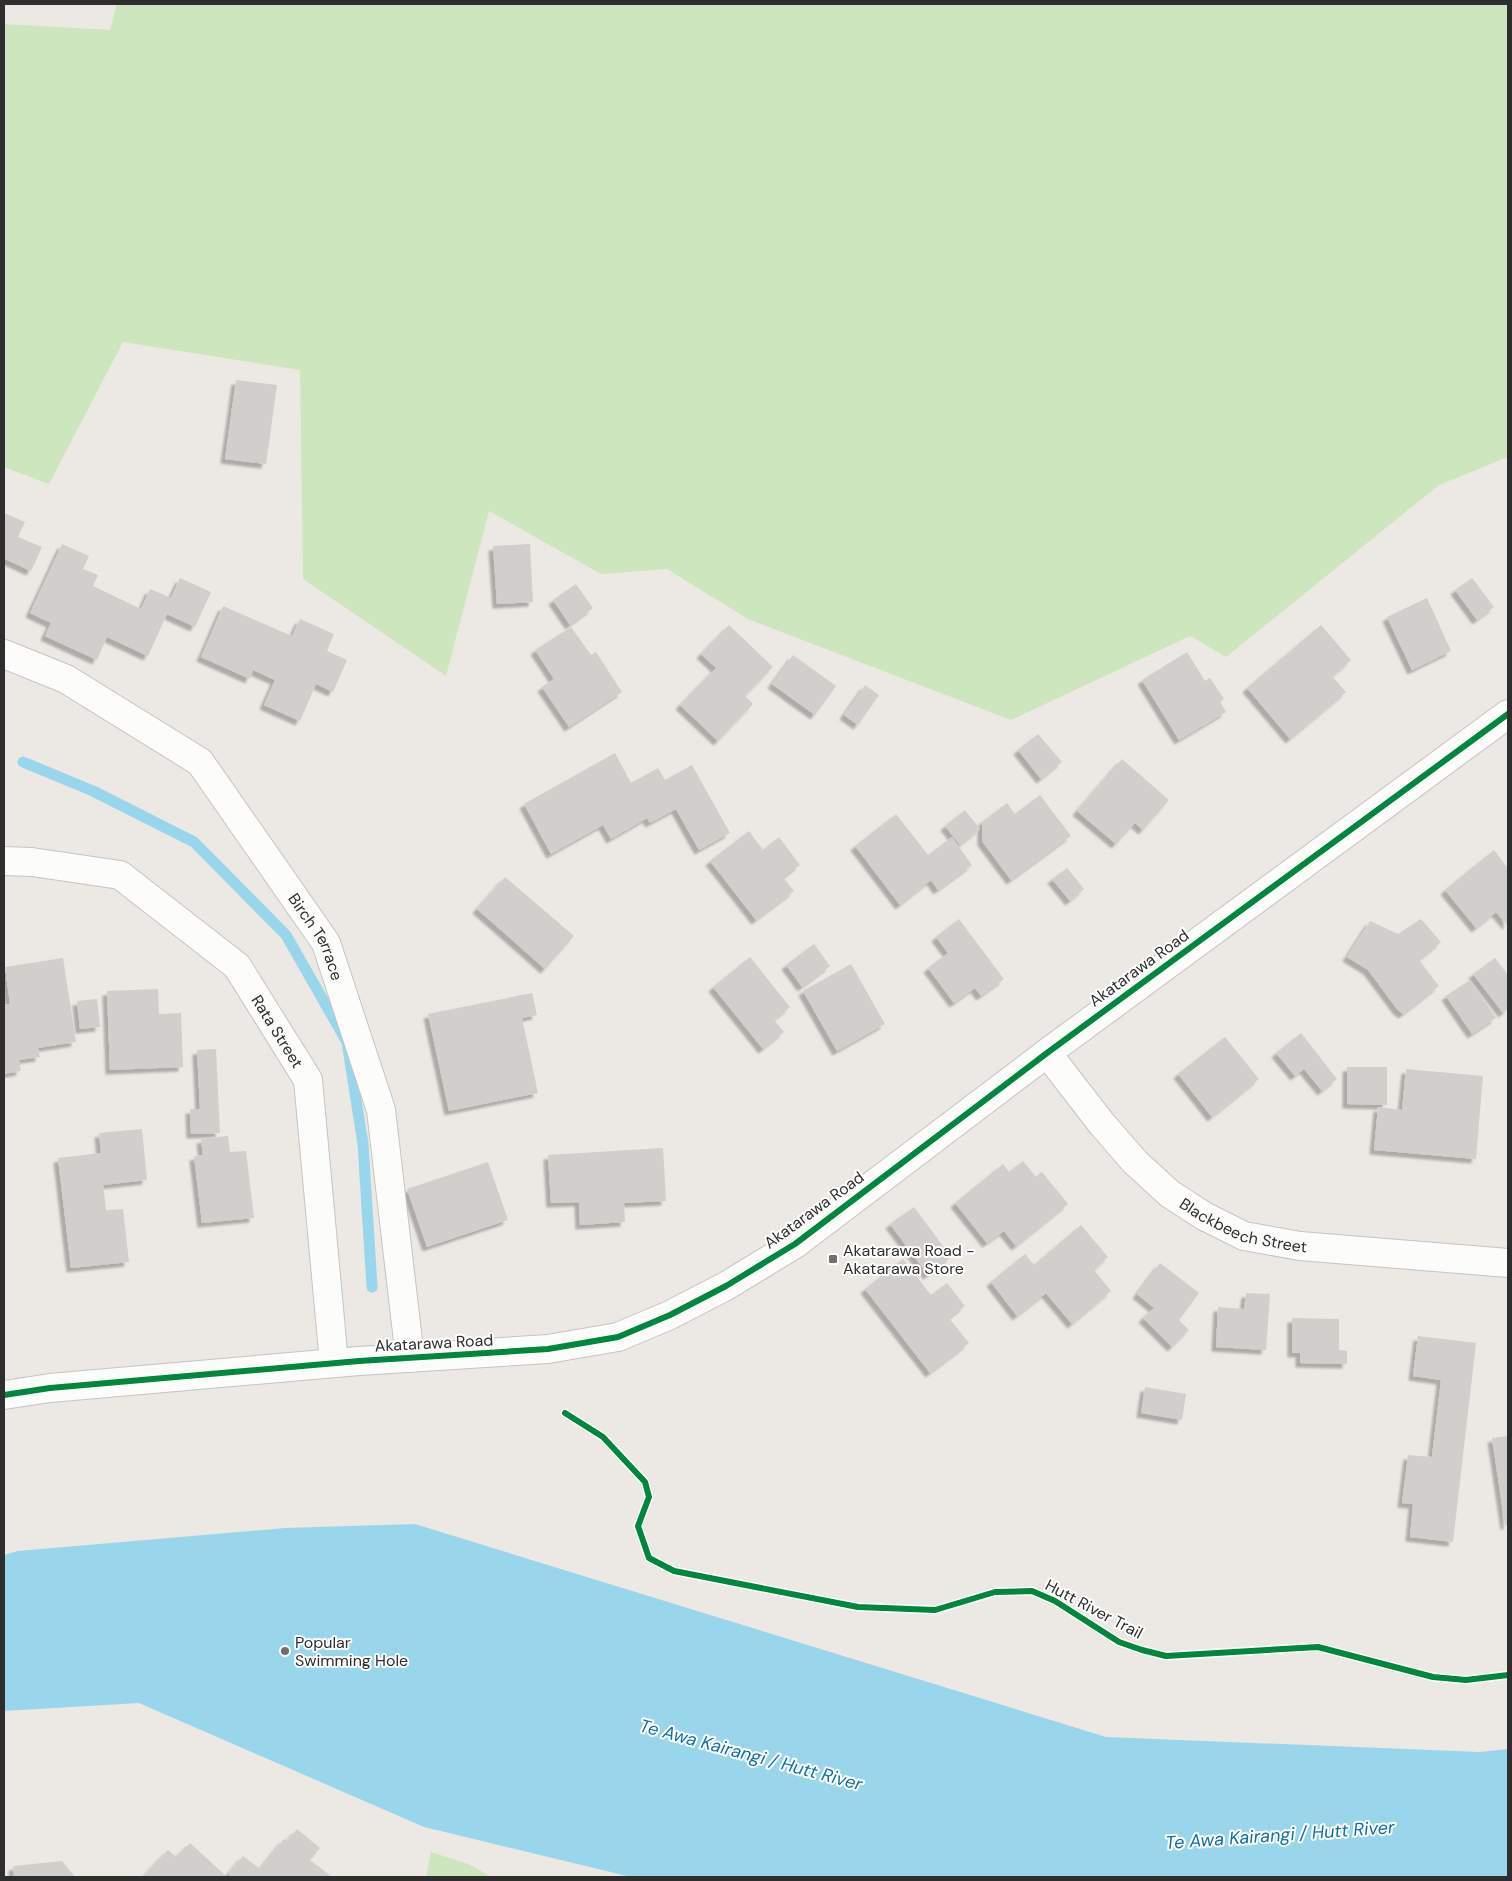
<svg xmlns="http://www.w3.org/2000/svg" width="1512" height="1881" font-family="'DM Sans',sans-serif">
	<defs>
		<filter id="shadow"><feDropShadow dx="-4.5" dy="4.5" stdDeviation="1" flood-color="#0004"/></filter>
	</defs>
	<rect width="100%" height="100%" fill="#ece8e4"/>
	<g fill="#cee6be">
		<polygon points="117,4 1508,4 1508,457 1439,485 1226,657 1190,636 1011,720 748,619 667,569 601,574 489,511 446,676 303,579 300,370 123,342 49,484 4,467 4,24 110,30"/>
		<polygon points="431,1852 468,1864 492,1877 426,1877"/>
	</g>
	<polygon fill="#99d6ec" points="415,1524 1106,1737 1480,1752 1508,1749 1508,1877 1167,1877 1166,1875 1166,1877 631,1877 424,1827 139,1703 4,1711 4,1555 18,1551 285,1528"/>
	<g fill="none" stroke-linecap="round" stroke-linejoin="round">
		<polyline stroke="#99d6ec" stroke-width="11" points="23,762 93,791 194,842 286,935 347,1042 363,1144 372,1287"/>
	</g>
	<g fill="#d1cecb" filter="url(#shadow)">
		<polygon points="236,380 277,385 266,464 225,459"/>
		<polygon points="4,513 25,522 18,537 42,547 31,571 5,559 4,562"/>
		<polygon points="62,544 89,556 83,569 98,575 93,586 141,609 150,589 171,598 180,578 211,592 195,627 167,614 148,656 107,637 97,660 45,636 51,623 30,613"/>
		<polygon points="530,544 533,602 497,604 493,546"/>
		<polygon points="1472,578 1494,607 1477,620 1455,590"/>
		<polygon points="576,584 593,608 570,625 553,600"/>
		<polygon points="1427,598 1451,651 1412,670 1387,617"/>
		<polygon points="223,606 292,636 300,619 334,634 327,651 347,660 333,692 316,684 300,721 264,705 275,680 253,670 250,679 201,657"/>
		<polygon points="729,625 773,667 745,696 753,704 718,741 680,705 716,668 701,654"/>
		<polygon points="1321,625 1351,660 1332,676 1346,692 1290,739 1247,688"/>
		<polygon points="571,627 591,655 596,652 622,692 569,727 542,687 554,679 535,650"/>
		<polygon points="1187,652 1205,681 1210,678 1224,699 1220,702 1226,712 1179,740 1142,680"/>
		<polygon points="793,655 836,686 815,715 772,684"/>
		<polygon points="865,685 879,695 858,725 844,715"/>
		<polygon points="1038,734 1062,762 1041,779 1018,750"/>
		<polygon points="615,753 631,783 658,768 665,780 692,765 730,833 699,850 676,809 650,823 647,818 611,839 603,825 551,854 524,804"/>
		<polygon points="1122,759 1169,800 1143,830 1135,823 1116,844 1077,811"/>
		<polygon points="1040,795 1071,836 1011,880 982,841 982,822 1007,803 1015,814"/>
		<polygon points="965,810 980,829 960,845 945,826"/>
		<polygon points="896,814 928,855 952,837 972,865 938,890 931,880 900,905 855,846"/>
		<polygon points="749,831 763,850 779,837 800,865 783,877 794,891 756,920 710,861"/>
		<polygon points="1494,850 1506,866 1508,864 1508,924 1507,925 1496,912 1476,928 1445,890"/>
		<polygon points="1067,868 1084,889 1070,901 1052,879"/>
		<polygon points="505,877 574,936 545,969 477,909"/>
		<polygon points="959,919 1004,979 981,996 975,988 954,1003 928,968 948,953 936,937"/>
		<polygon points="1421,919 1441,942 1419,960 1439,986 1403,1014 1397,1009 1368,970 1347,957 1370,921 1398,934"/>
		<polygon points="814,944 830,966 802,987 786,965"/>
		<polygon points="750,957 790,1007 774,1020 784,1032 763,1049 713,987"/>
		<polygon points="63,958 76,1042 38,1048 40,1057 19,1060 21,1071 4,1074 4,1004 10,1004 5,967"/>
		<polygon points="1495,958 1508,975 1508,1009 1503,1013 1473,974"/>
		<polygon points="851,964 885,1024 837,1051 803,991"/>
		<polygon points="1470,980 1496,1018 1472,1034 1446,996"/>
		<polygon points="158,989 159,1014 181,1013 183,1067 110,1070 107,991"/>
		<polygon points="532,993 537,1015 522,1018 538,1093 449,1111 428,1014"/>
		<polygon points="97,999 100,1027 80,1029 77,1001"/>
		<polygon points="1301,1033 1337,1079 1322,1091 1304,1069 1295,1076 1276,1053"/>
		<polygon points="1225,1037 1259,1079 1212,1117 1178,1074"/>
		<polygon points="216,1049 220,1133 191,1134 190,1109 200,1109 197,1050"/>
		<polygon points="1347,1067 1387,1067 1387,1105 1347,1104"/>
		<polygon points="1406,1069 1483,1076 1476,1159 1374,1150 1378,1107 1402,1110"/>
		<polygon points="142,1129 147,1180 103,1185 106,1210 123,1209 129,1262 71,1268 58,1158 101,1153 99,1133"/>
		<polygon points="228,1136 230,1152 246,1151 254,1218 202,1223 194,1156 203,1155 201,1139"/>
		<polygon points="663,1148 666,1201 624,1203 625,1222 580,1225 579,1202 551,1203 548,1155"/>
		<polygon points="1023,1161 1036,1177 1042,1172 1068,1204 1016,1246 1004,1231 987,1243 955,1203 1003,1164 1009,1172"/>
		<polygon points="488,1162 508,1220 427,1247 407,1189"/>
		<polygon points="914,1207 951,1257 928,1275 890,1224"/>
		<polygon points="1081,1225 1108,1257 1094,1270 1111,1291 1072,1324 1046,1293 1017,1316 991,1282 1025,1254 1034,1265"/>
		<polygon points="903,1259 931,1295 947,1283 965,1306 949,1318 969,1343 930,1373 865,1289"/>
		<polygon points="1160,1263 1199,1293 1179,1320 1189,1330 1172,1347 1143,1318 1154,1308 1137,1294"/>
		<polygon points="1246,1293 1270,1294 1266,1350 1216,1347 1218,1307 1244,1309"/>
		<polygon points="1292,1318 1339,1319 1339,1350 1347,1351 1347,1364 1300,1363 1300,1353 1292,1353"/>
		<polygon points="1418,1336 1476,1343 1453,1542 1410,1537 1413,1504 1402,1503 1408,1455 1432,1457 1441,1380 1413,1376"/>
		<polygon points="1145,1387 1186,1394 1182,1420 1141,1413"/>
		<polygon points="1508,1436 1508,1525 1505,1525 1492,1438"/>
		<polygon points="297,1829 320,1848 310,1860 332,1877 232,1877 228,1874 243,1856 260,1869 284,1839 287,1841"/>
		<polygon points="190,1843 226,1876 225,1877 143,1877 168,1850 176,1857"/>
		<polygon points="62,1861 75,1877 14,1877 13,1866"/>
	</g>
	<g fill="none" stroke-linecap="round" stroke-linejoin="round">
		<g stroke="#c5c4c5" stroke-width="30">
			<g id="street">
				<path id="s1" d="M 4,654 L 66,679 L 200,762 L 326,943 L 381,1110 L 410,1358"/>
				<path id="s2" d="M 4,861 L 32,862 L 120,875 L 237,966 L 308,1080 L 334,1363"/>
				<path id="s3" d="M 1047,1053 L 1102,1124 L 1135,1162 L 1170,1194 L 1204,1216 L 1244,1236 L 1300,1246 L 1508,1263"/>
			</g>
		</g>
		<g stroke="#c5c4c5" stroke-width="30">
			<polyline id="secondary" points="4,1395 50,1388 359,1361 548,1349 618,1337 670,1315 726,1286 795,1244 1047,1053 1508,714"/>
		</g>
		<use href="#street" stroke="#fcfcfb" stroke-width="28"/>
		<use href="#secondary" stroke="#fcfcfb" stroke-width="28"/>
		<g stroke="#fff" stroke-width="9">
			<g id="cycleway">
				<polyline points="4,1395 50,1388 359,1361 548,1349 618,1337 670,1315 726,1286 795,1244 1047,1053 1508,714"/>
				<polyline points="565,1413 603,1437 645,1482 649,1497 638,1526 649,1558 674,1571 858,1607 935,1610 995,1592 1032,1591 1055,1601 1119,1642 1142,1650 1166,1656 1318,1647 1433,1677 1466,1680 1508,1675"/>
			</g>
		</g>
		<use href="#cycleway" stroke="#00873e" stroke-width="6"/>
	</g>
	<g fill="#706f6e" stroke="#fff" stroke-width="2">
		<rect x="828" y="1254" width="10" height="10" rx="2.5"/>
		<circle cx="285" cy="1651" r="5"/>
	</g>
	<g text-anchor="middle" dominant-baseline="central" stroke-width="4" stroke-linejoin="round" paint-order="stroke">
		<g font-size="16" fill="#2e2e2e" stroke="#fff">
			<text stroke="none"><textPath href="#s1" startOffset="435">Birch Terrace</textPath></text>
			<text transform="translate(1139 968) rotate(-36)">Akatarawa Road</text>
			<text stroke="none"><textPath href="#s2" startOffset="342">Rata Street</textPath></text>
			<text transform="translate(814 1210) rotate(-36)">Akatarawa Road</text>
			<text stroke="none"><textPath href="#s3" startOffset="269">Blackbeech Street</textPath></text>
			<text transform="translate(434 1343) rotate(-3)">Akatarawa Road</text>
			<text transform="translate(1094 1609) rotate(28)">Hutt River Trail</text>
		</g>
		<g font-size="16" fill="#2e2e2e" stroke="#fff" text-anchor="start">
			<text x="843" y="1250">Akatarawa Road -<tspan x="843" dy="18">Akatarawa Store</tspan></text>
			<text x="295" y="1642">Popular<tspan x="295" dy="18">Swimming Hole</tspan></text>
		</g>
		<g font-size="18" font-style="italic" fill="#0d6fa3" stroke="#fff">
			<text transform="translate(751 1755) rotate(15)">Te Awa Kairangi / Hutt River</text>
			<text transform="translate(1280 1835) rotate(-4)">Te Awa Kairangi / Hutt River</text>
		</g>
	</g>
	<rect width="1512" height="1881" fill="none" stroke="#2e2e2e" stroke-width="10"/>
</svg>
